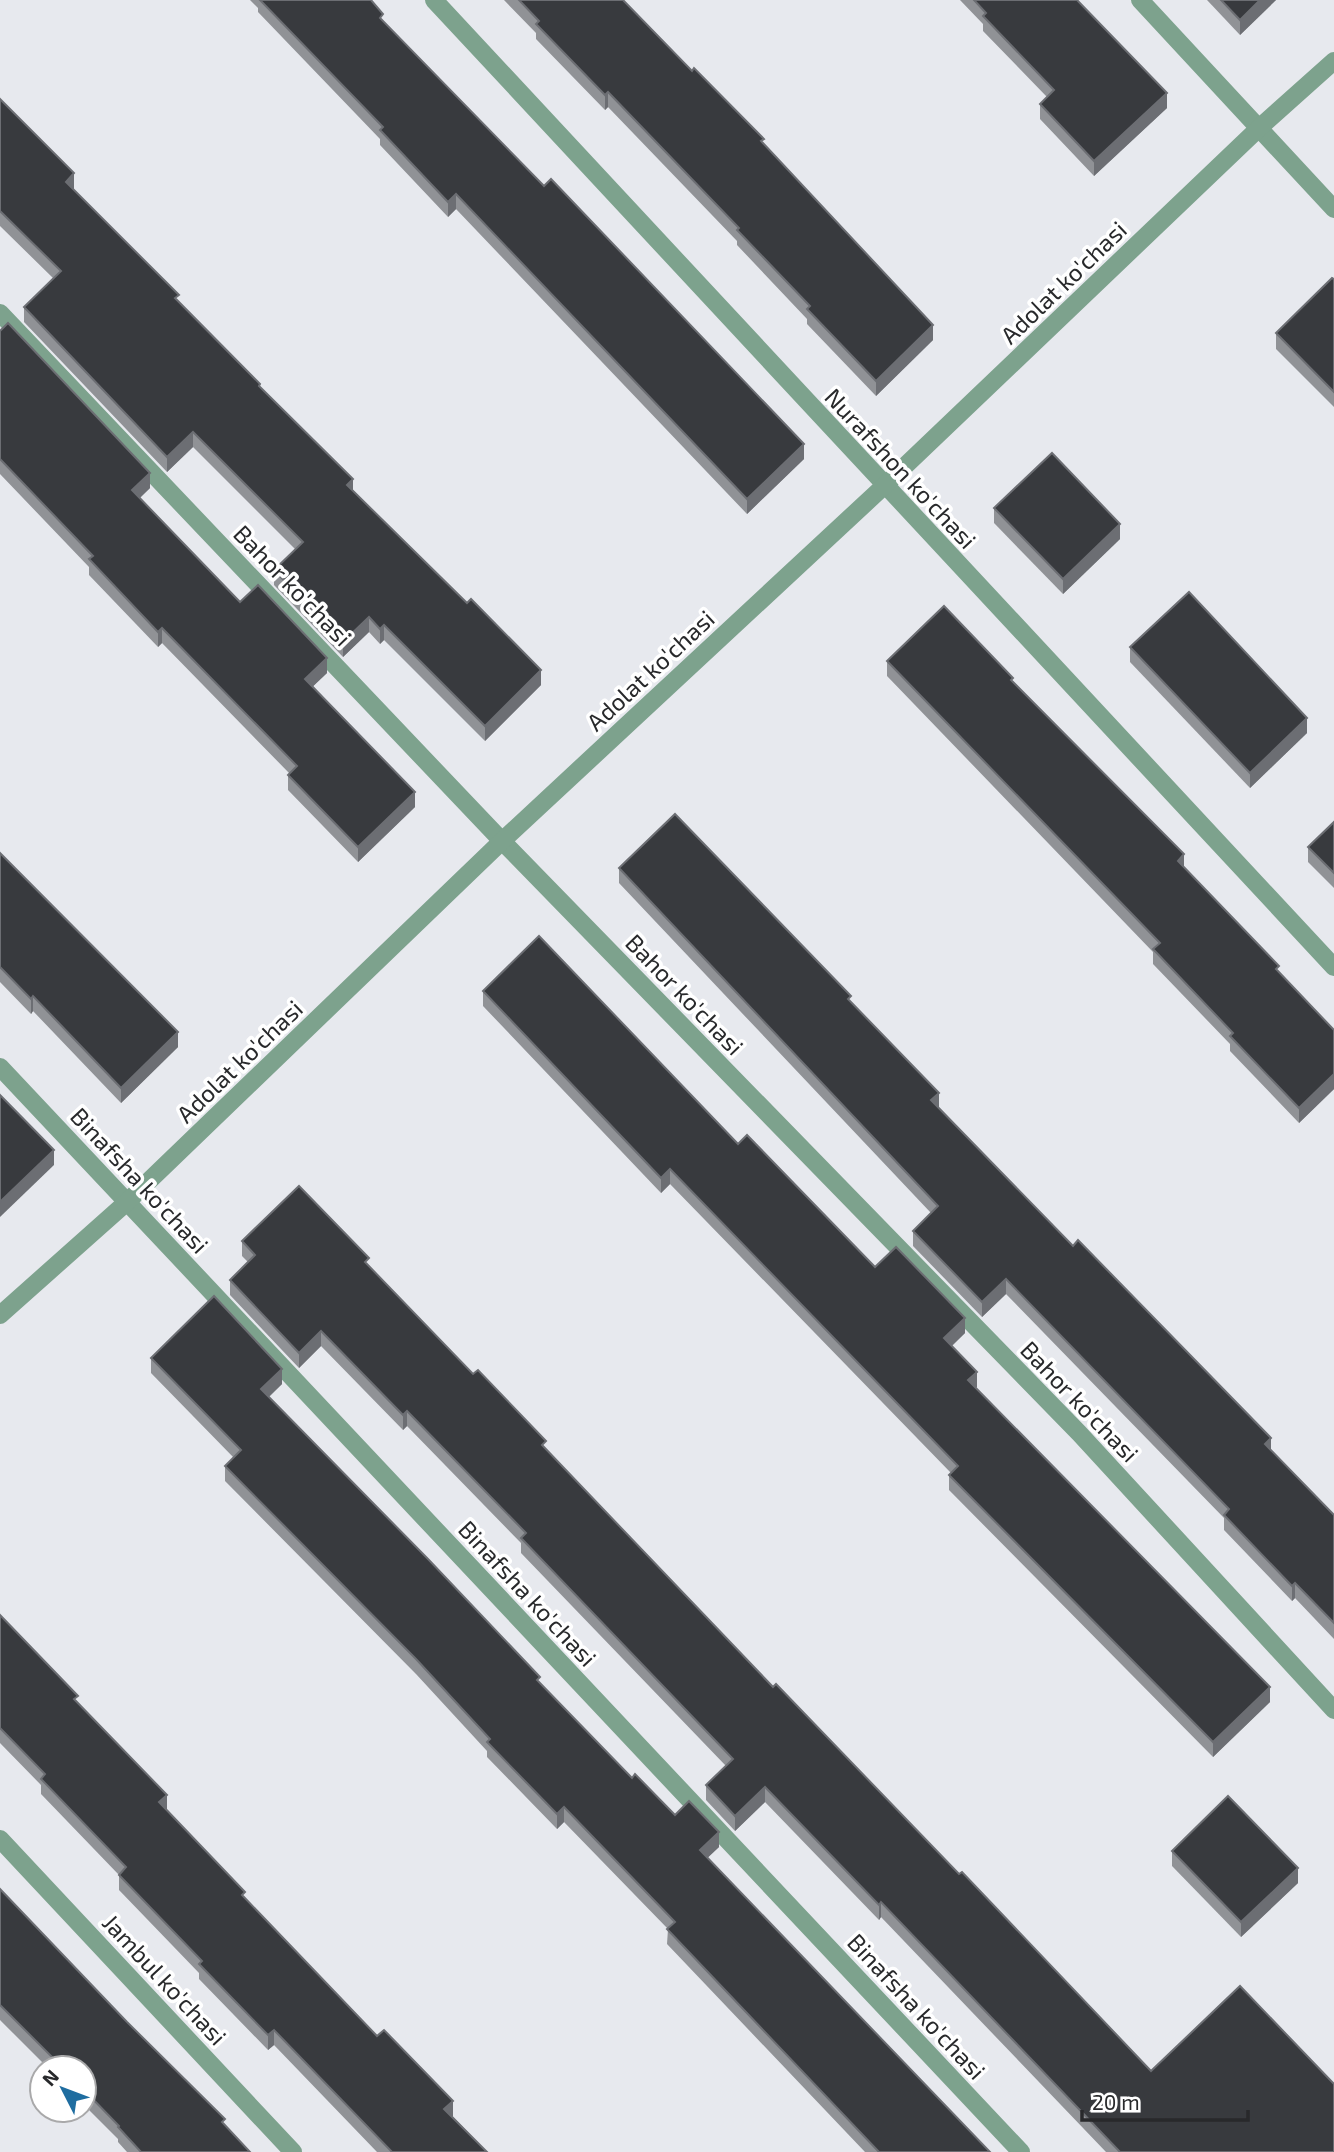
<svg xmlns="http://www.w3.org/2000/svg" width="1334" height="2152" font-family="'Exo 2',sans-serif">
	<rect width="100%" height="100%" fill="#e7e9ee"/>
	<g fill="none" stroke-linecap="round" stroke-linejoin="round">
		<g stroke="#7da28d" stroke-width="18">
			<polyline points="434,0 1334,967"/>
			<polyline points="1140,0 1334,209"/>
			<polyline points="0,313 502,841 1079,1433 1334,1710"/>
			<polyline points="0,1067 1021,2152"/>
			<polyline points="0,1315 127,1202 502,841 884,486 1259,128 1334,61"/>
			<polyline points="0,1839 293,2152"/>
		</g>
	</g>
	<g fill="#909296">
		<polygon points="250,0 371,0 383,22 804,459 747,514 456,209 448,217 380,145 380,139 258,12 258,8"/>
		<polygon points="504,0 623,0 764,144 933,340 876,396 807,324 807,319 737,245 737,241 608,107 605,110 536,39 536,33"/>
		<polygon points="960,0 1077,0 1167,108 1094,176 1040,119 1040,104 1047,97 983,31 983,24"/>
		<polygon points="1207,0 1276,0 1240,35"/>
		<polygon points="0,99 74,189 73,189 260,388 353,490 541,685 485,741 384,640 380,644 369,632 343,657 274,585 274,570 295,549 193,447 167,472 24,322 24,307 53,278 0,226"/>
		<polygon points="1334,279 1334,407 1276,349 1276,333"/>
		<polygon points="0,331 150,488 140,498 240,602 327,673 313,686 415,807 358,862 288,790 288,775 290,774 162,643 158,647 89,575 89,567 0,474"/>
		<polygon points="994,508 1120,539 1063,594 994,523"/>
		<polygon points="1130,647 1307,733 1250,788 1130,662"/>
		<polygon points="887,661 1013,681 1184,867 1279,973 1334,1030 1334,1089 1299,1123 1230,1051 1230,1044 1153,964 1153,952 887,676"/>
		<polygon points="1334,822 1334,888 1308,862 1308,847"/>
		<polygon points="0,853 178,1047 121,1103 33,1011 31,1014 0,982"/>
		<polygon points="619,868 851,1002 938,1108 1334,1515 1334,1639 1295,1598 1292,1601 1224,1530 1224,1518 1006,1294 982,1317 913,1246 913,1231 931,1213 619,883"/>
		<polygon points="483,991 738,1144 875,1267 965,1333 952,1346 977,1387 976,1388 1270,1702 1213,1757 949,1490 949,1475 951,1473 670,1184 661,1193 483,1006"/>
		<polygon points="242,1241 369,1266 773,1687 959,1874 1151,2071 1334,2152 1106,2152 881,1917 879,1920 765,1802 735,1831 706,1800 706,1785 726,1766 521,1553 521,1543 407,1426 403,1430 321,1346 299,1368 230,1295 230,1280 248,1262 242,1256"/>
		<polygon points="151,1358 282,1384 269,1397 540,1683 632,1778 675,1815 719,1847 707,1858 990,2152 865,2152 667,1944 668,1929 564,1822 557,1829 487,1757 487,1751 416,1674 225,1481 225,1466 234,1458 151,1373"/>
		<polygon points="0,1615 78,1703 167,1810 245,1899 487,2152 377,2152 274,2045 268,2050 199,1979 199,1973 119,1890 119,1875 41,1794 41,1785 0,1743"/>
		<polygon points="1172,1851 1298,1883 1241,1937 1172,1866"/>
		<polygon points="0,1889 225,2125 250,2152 127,2152 118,2142 118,2139 84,2105 84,2068 48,2068 0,2020"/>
	</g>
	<g fill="#6c6e73">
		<polygon points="1260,0 1276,0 1240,35 1240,20"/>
		<polygon points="608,92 608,107 605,110 605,95"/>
		<polygon points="1167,93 1167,108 1094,176 1094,161"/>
		<polygon points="74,173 74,189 66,197 66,182"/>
		<polygon points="456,194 456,209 448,217 448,202"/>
		<polygon points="933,325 933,340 876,396 876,381"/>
		<polygon points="193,432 193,447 167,472 167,457"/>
		<polygon points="804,444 804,459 747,514 747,499"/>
		<polygon points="150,473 150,488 132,505 132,490"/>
		<polygon points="353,479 353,494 347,485"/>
		<polygon points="1120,524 1120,539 1063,594 1063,579"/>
		<polygon points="369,617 369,632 343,657 343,642"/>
		<polygon points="384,625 384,640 380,644 380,629"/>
		<polygon points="162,628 162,643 158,647 158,632"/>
		<polygon points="327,658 327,673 305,694 305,679"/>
		<polygon points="541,670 541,685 485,741 485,726"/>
		<polygon points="1307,718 1307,733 1250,788 1250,773"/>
		<polygon points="415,792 415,807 358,862 358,847"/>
		<polygon points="1184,854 1184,870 1178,861"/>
		<polygon points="33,996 33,1011 31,1014 31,999"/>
		<polygon points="178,1032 178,1047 121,1103 121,1088"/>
		<polygon points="1334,1074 1334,1089 1299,1123 1299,1108"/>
		<polygon points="939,1093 939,1108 931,1115 931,1100"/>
		<polygon points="54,1150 54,1165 0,1217 0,1202"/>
		<polygon points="670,1169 670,1184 661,1193 661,1178"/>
		<polygon points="1006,1279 1006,1294 982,1317 982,1302"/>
		<polygon points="965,1318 965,1333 944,1353 944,1338"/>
		<polygon points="321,1331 321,1346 299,1368 299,1353"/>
		<polygon points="282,1369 282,1384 261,1404 261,1389"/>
		<polygon points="977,1372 977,1387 968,1395 968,1380"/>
		<polygon points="407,1411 407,1426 403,1430 403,1415"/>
		<polygon points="1271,1438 1271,1453 1265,1444"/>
		<polygon points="1295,1583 1295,1598 1292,1601 1292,1586"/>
		<polygon points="1270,1687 1270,1702 1213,1757 1213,1742"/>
		<polygon points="765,1787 765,1802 735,1831 735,1816"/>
		<polygon points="167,1795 167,1810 159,1802"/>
		<polygon points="564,1807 564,1822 557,1829 557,1814"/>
		<polygon points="719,1832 719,1847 700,1865 700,1850"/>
		<polygon points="1298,1868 1298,1883 1241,1937 1241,1922"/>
		<polygon points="881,1902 881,1917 879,1920 879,1905"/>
		<polygon points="274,2030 274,2045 268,2050 268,2035"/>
		<polygon points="453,2101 453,2116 444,2124 444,2109"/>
	</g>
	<g fill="#383a3e" stroke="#6c6e73" stroke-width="2">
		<polygon points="260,0 371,0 383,14 380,18 544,186 551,179 804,444 747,499 456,194 448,202 380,130 383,127"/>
		<polygon points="519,0 623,0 692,71 694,68 764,139 761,141 933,325 876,381 807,309 810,306 737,230 739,228 608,92 605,95 536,24 539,21"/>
		<polygon points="974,0 1077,0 1167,93 1094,161 1040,104 1054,90 983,16 986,13"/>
		<polygon points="1221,0 1260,0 1240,20"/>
		<polygon points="0,99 74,173 66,182 179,295 175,298 260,384 259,386 353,479 347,485 467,603 471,599 541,670 485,726 384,625 380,629 369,617 343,642 274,570 303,542 193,432 167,457 24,307 61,271 0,211"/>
		<polygon points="1332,278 1334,279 1334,392 1276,333"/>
		<polygon points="8,323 150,473 132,490 240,602 258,585 327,658 305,679 415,792 358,847 288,775 297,766 162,628 158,632 89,559 93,556 0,459 0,331"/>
		<polygon points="1052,453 1120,524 1063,579 994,508"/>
		<polygon points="1189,592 1307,718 1250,773 1130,647"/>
		<polygon points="944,606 1013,678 1011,680 1184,854 1178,861 1279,966 1276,969 1334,1030 1334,1074 1299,1108 1230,1036 1233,1033 1153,949 1160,943 887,661"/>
		<polygon points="675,814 851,996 848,999 939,1093 931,1100 1073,1246 1078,1240 1271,1438 1265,1444 1334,1515 1334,1623 1295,1583 1292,1586 1224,1515 1229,1509 1006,1279 982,1302 913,1231 938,1206 619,868"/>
		<polygon points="1334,822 1334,873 1308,847"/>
		<polygon points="0,853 178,1032 121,1088 33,996 31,999 0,967"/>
		<polygon points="539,936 738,1144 747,1135 875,1267 896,1247 965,1318 944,1338 977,1372 968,1380 1270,1687 1213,1742 949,1475 958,1466 670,1169 661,1178 483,991"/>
		<polygon points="0,1095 54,1150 0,1202"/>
		<polygon points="299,1186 369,1258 365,1262 473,1374 478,1370 546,1441 542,1445 773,1687 776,1684 959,1874 962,1872 1151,2071 1240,1986 1334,2084 1334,2152 1120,2152 881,1902 879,1905 765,1787 735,1816 706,1785 733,1759 521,1538 526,1533 407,1411 403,1415 321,1331 299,1353 230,1280 255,1255 242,1241"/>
		<polygon points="214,1296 282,1369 261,1389 428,1559 540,1677 537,1680 632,1778 635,1774 675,1815 689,1801 719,1832 700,1850 990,2152 879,2152 667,1929 675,1922 564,1807 557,1814 487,1742 490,1739 416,1659 225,1466 241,1450 151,1358"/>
		<polygon points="0,1615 78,1696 74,1699 167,1795 159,1802 245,1892 242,1895 377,2036 384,2030 453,2101 444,2109 487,2152 392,2152 274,2030 268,2035 199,1964 202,1961 119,1875 126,1867 41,1779 45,1774 0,1728"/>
		<polygon points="1228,1796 1298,1868 1241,1922 1172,1851"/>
		<polygon points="0,1889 127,2022 225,2119 222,2122 250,2152 141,2152 118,2127 119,2126 84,2090 84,2068 63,2068 0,2005"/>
	</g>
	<g text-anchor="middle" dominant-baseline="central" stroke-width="7" stroke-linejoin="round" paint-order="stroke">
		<g font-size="24" fill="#28292b" stroke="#fff">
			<text transform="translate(1063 282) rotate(-44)">Adolat ko'chasi</text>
			<text transform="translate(901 468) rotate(47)">Nurafshon ko'chasi</text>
			<text transform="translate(293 585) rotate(46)">Bahor ko'chasi</text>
			<text transform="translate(650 670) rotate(-43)">Adolat ko'chasi</text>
			<text transform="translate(685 994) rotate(46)">Bahor ko'chasi</text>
			<text transform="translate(239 1061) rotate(-44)">Adolat ko'chasi</text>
			<text transform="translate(140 1180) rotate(47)">Binafsha ko'chasi</text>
			<text transform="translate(1080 1401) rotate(46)">Bahor ko'chasi</text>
			<text transform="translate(528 1593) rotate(47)">Binafsha ko'chasi</text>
			<text transform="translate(165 1979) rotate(47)">Jambul ko'chasi</text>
			<text transform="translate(917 2006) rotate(47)">Binafsha ko'chasi</text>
		</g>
	</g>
	<g transform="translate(63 2089) rotate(312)"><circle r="33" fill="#ffffff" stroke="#a9a9aa" stroke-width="2"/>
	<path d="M0-5L12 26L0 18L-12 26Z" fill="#1f6da0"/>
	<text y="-10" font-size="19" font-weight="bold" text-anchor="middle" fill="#28292b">N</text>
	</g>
	<path d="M1082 2110v10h166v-10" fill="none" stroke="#28292b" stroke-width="3.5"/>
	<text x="1092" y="2110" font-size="21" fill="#28292b" stroke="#ffffff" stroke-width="5" paint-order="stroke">20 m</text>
</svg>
